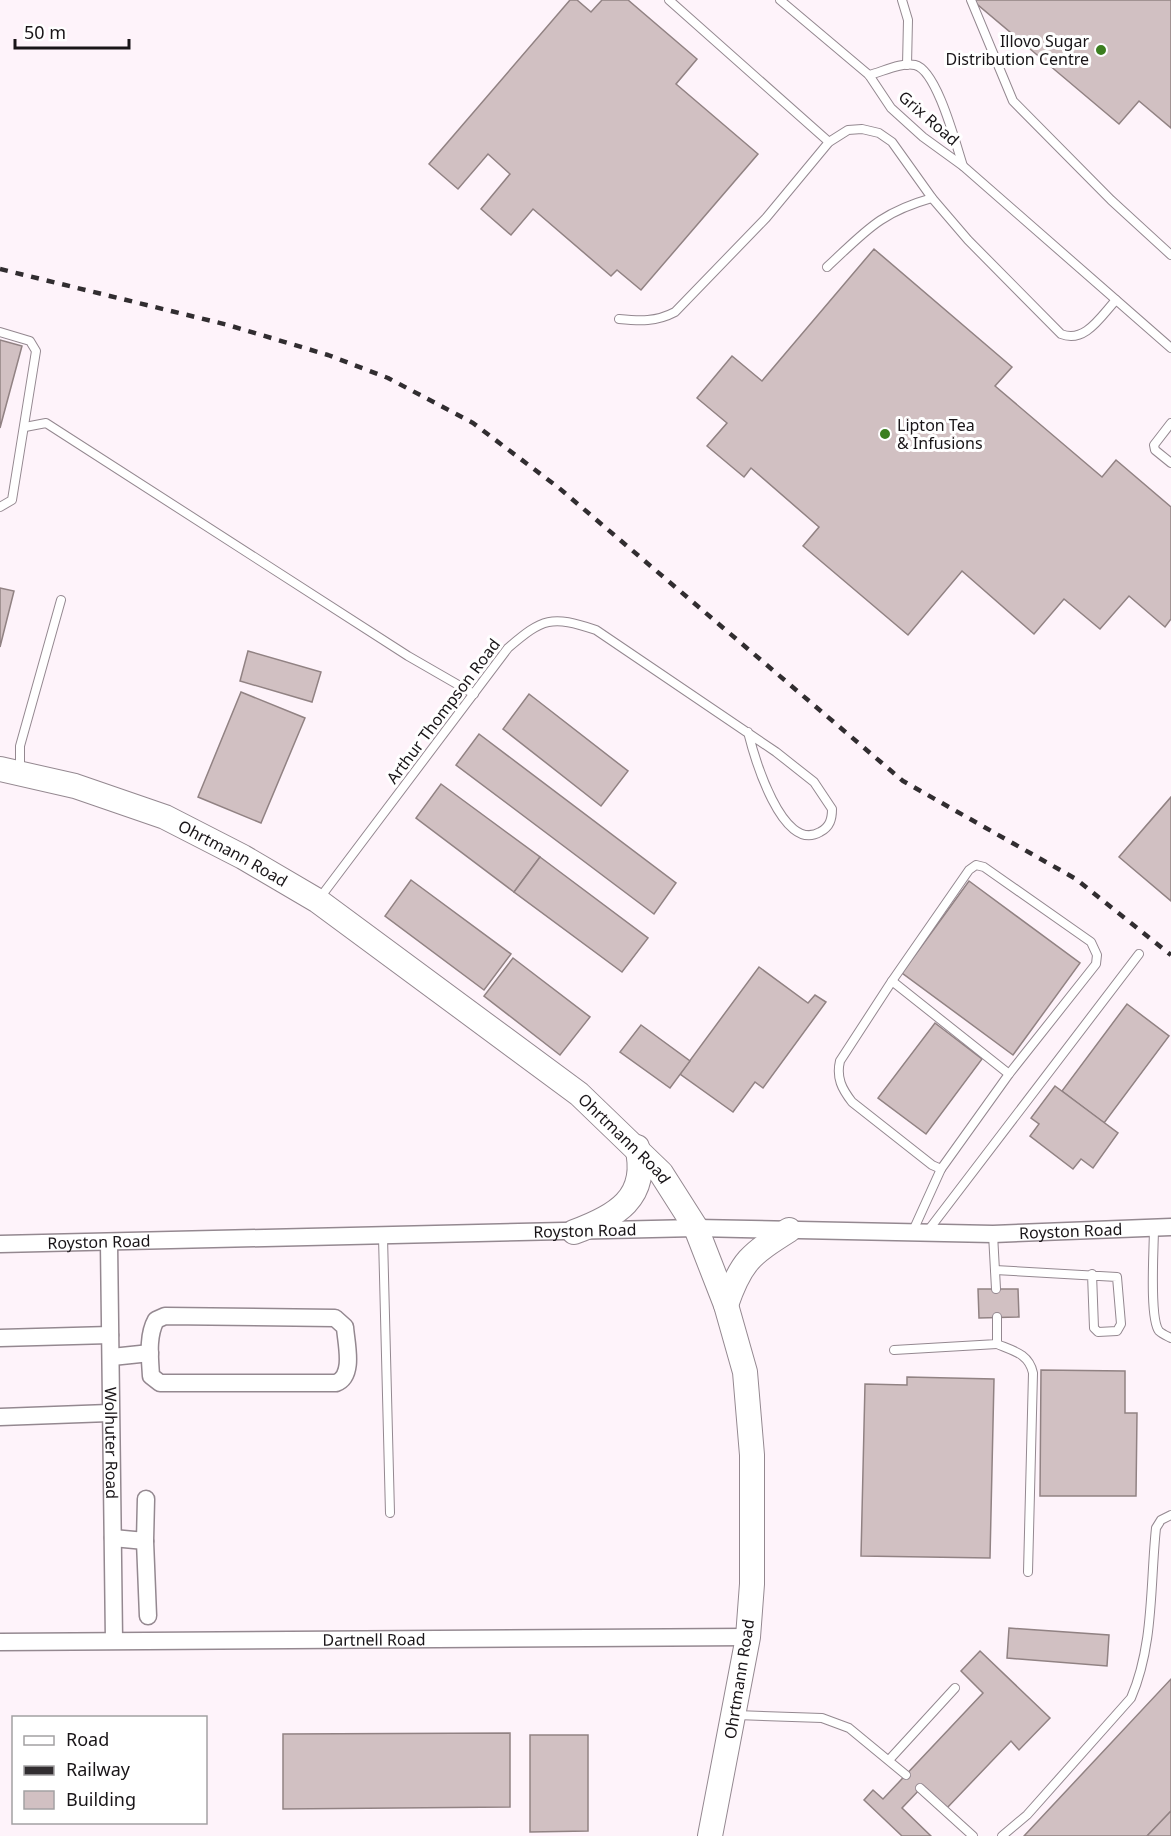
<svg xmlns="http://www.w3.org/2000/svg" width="1171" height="1836" font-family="'Noto Sans',sans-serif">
	<rect width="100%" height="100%" fill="#fef3fa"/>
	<g fill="#d1c0c2" stroke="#918283" stroke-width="1.5">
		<polygon points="570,0 577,0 591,12 602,0 628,0 697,59 676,84 758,154 641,290 617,270 611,276 533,209 511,235 481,209 510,174 488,154 458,189 429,164"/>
		<polygon points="972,0 1171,0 1171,128 1139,101 1119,124"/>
		<polygon points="874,249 1012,367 995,386 1102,477 1116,460 1171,507 1171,619 1165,627 1129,596 1100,629 1064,599 1034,634 962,571 908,635 803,546 819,527 751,468 744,477 707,446 727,423 697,398 732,356 762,381"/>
		<polygon points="0,340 22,346 0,428"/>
		<polygon points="0,588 14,591 0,647"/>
		<polygon points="248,651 321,672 312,702 240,681"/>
		<polygon points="241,692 305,718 261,823 198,797"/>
		<polygon points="529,694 628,771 601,806 503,729"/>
		<polygon points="479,734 676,883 654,914 456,765"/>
		<polygon points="441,784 540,857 514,892 416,818"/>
		<polygon points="1171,797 1171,901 1119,857"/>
		<polygon points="540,857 648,938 622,972 514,892"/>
		<polygon points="411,880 511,954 484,990 385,916"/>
		<polygon points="969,881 1080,963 1013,1055 902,973"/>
		<polygon points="513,958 590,1017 560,1055 484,996"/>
		<polygon points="759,967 808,1003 815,995 826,1002 763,1088 755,1082 733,1112 680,1074"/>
		<polygon points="1127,1004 1169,1036 1104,1123 1062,1091"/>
		<polygon points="935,1023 982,1059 926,1134 878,1098"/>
		<polygon points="641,1025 690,1061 670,1088 620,1052"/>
		<polygon points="1055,1086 1118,1133 1093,1168 1081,1159 1073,1169 1030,1136 1039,1124 1031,1118"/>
		<polygon points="978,1289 1018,1289 1019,1317 979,1318"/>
		<polygon points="1041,1370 1125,1371 1125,1413 1137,1413 1136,1496 1040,1496"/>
		<polygon points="907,1377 994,1379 990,1558 861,1556 865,1384 907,1385"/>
		<polygon points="1009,1628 1109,1635 1107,1666 1007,1658"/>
		<polygon points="980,1651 1050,1718 1019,1750 1011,1741 946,1809 922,1787 902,1808 931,1836 902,1836 864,1800 873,1790 883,1799 983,1693 961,1671"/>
		<polygon points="1171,1679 1171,1811 1147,1836 1024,1836"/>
		<polygon points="510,1733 510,1807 283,1809 283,1734"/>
		<polygon points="530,1735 588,1735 588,1831 530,1832"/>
		<polygon points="1171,1811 1171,1836 1147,1836"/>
	</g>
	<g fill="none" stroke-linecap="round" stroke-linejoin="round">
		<g stroke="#948890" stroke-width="10">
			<g id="service">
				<polyline points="669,0 829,142"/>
				<polyline points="780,0 869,75 891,108 923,137 963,166 1171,348"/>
				<polyline points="902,0 908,20 907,65"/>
				<polyline points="971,0 1013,101 1111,200 1171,255"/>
				<path d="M 869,75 C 882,72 901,62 915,65 C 937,70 956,145 963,166"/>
				<path d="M 827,267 C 866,231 879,213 932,198"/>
				<path d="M 619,319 C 640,321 656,322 675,312 L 766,218 L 829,142 L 848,130 L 862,129 L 879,133 L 892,142 L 932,198 L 968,240 L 1061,334 C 1085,344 1101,316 1116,300"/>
				<polyline points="0,332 30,341 36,351 12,500 0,507"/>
				<polyline points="1171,423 1154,445 1155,450 1171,463"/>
				<polyline points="25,427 46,423 408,656 474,694"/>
				<polyline points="20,773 20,746 61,600"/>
				<path d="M 976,865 L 984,867 L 1091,942 L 1097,955 L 1096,964 L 1009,1074 L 941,1169 L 932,1165 L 852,1102 C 842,1089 836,1078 840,1061 L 892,981 L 969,870 Z"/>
				<path d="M 319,899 L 508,648 C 543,618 551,615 596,630 L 776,752 L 814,782 L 832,809 C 832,819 830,827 820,832 C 782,854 754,756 748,732"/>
				<polyline points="892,981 1009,1074"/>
				<path d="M 1154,1228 C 1154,1247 1149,1318 1159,1331 C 1162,1334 1167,1336 1171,1338"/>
				<polyline points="927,1232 1139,954"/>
				<polyline points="912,1233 941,1169"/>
				<polyline points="993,1234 996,1289"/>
				<polyline points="383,1237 390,1513"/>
				<polyline points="995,1270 1117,1277 1121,1324 1117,1331 1098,1332 1094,1328 1092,1274"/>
				<path d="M 997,1344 C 1014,1351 1029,1354 1033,1373 L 1028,1572"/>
				<polyline points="894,1350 997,1344 997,1317"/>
				<polyline points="736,1715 822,1718 849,1728 906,1775"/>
				<polyline points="889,1760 955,1688"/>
				<polyline points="920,1788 973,1836"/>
				<path d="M 1002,1836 L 1027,1815 L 1131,1698 C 1154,1645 1150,1585 1156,1528 L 1161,1520 L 1171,1515"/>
			</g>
		</g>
		<g stroke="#948890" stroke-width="19">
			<g id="minor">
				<path id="s1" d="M 109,1243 L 114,1640"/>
				<path id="s2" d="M 0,1244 L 696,1228 L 993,1234 L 1171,1227"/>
				<path d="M 165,1316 L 335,1318 L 345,1327 C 346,1343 355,1376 336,1383 L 160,1383 L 151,1376 C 150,1358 147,1336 156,1320 Z"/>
				<polyline points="0,1338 110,1335"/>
				<polyline points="112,1357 150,1353"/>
				<polyline points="0,1417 109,1413"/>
				<polyline points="113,1538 145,1541 146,1499"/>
				<polyline points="145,1541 148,1616"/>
				<path id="s3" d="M 0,1642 L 748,1637"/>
			</g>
		</g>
		<g stroke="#948890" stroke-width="26">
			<g id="secondary">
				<path id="s4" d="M 0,769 L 75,786 L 165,817 L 243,857 L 318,901 L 579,1094 L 661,1173 L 696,1228 L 726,1305 L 745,1372 L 752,1455 L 752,1584 L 748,1637 L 710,1836"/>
				<path d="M 574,1232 C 615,1217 650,1198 637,1147"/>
				<path d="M 726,1305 C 741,1261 751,1254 789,1230"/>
			</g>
		</g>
		<use href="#service" stroke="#fff" stroke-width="8"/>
		<use href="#minor" stroke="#fff" stroke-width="16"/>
		<use href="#secondary" stroke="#fff" stroke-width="24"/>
		<polyline stroke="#312d30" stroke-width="4.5" stroke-dasharray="8 8" stroke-linecap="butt" points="0,269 228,325 328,355 388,378 473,423 559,488 903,781 1076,879 1171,955"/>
	</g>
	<g fill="#3b7e1f" stroke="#fff" stroke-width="2">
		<circle cx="1101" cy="50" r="6"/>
		<circle cx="885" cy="434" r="6"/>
	</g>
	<g text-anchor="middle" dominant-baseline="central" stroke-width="6" stroke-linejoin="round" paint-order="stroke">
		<g font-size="16" fill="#191518" stroke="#fff" text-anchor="end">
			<text x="1089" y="41">Illovo Sugar<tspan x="1089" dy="18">Distribution Centre</tspan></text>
			<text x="897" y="425" text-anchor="start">Lipton Tea<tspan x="897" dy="18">&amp; Infusions</tspan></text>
		</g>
		<g font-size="16" fill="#191518" stroke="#fff">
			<text transform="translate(929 118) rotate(41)">Grix Road</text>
			<text transform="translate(443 711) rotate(-53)">Arthur Thompson Road</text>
			<text stroke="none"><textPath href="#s4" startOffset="249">Ohrtmann Road</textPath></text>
			<text stroke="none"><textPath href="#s4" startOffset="735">Ohrtmann Road</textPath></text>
			<text stroke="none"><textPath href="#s2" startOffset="1071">Royston Road</textPath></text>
			<text stroke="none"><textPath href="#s2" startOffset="585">Royston Road</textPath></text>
			<text stroke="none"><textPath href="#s2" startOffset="99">Royston Road</textPath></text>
			<text stroke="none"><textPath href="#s1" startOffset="200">Wolhuter Road</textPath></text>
			<text stroke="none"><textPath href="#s3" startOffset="374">Dartnell Road</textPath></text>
			<text transform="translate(739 1679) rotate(-81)">Ohrtmann Road</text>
		</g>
	</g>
	<rect x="12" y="1716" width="195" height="108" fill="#ffffff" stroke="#a3a1a3" stroke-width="1.5"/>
	<rect x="24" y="1736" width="30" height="9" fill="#ffffff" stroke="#a3a1a3" stroke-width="1.5"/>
	<text x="66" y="1746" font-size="18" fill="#191518">Road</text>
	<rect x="24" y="1766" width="30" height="9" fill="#312d30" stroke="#a3a1a3" stroke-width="1.5"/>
	<text x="66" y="1776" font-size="18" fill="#191518">Railway</text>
	<rect x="24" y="1791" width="30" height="18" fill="#d1c0c2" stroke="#a3a1a3" stroke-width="1.5"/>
	<text x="66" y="1806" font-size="18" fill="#191518">Building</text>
	<path d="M15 39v9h114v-9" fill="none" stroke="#191518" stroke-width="3"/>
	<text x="24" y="39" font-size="18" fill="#191518" stroke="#ffffff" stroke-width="4.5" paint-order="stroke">50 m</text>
</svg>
